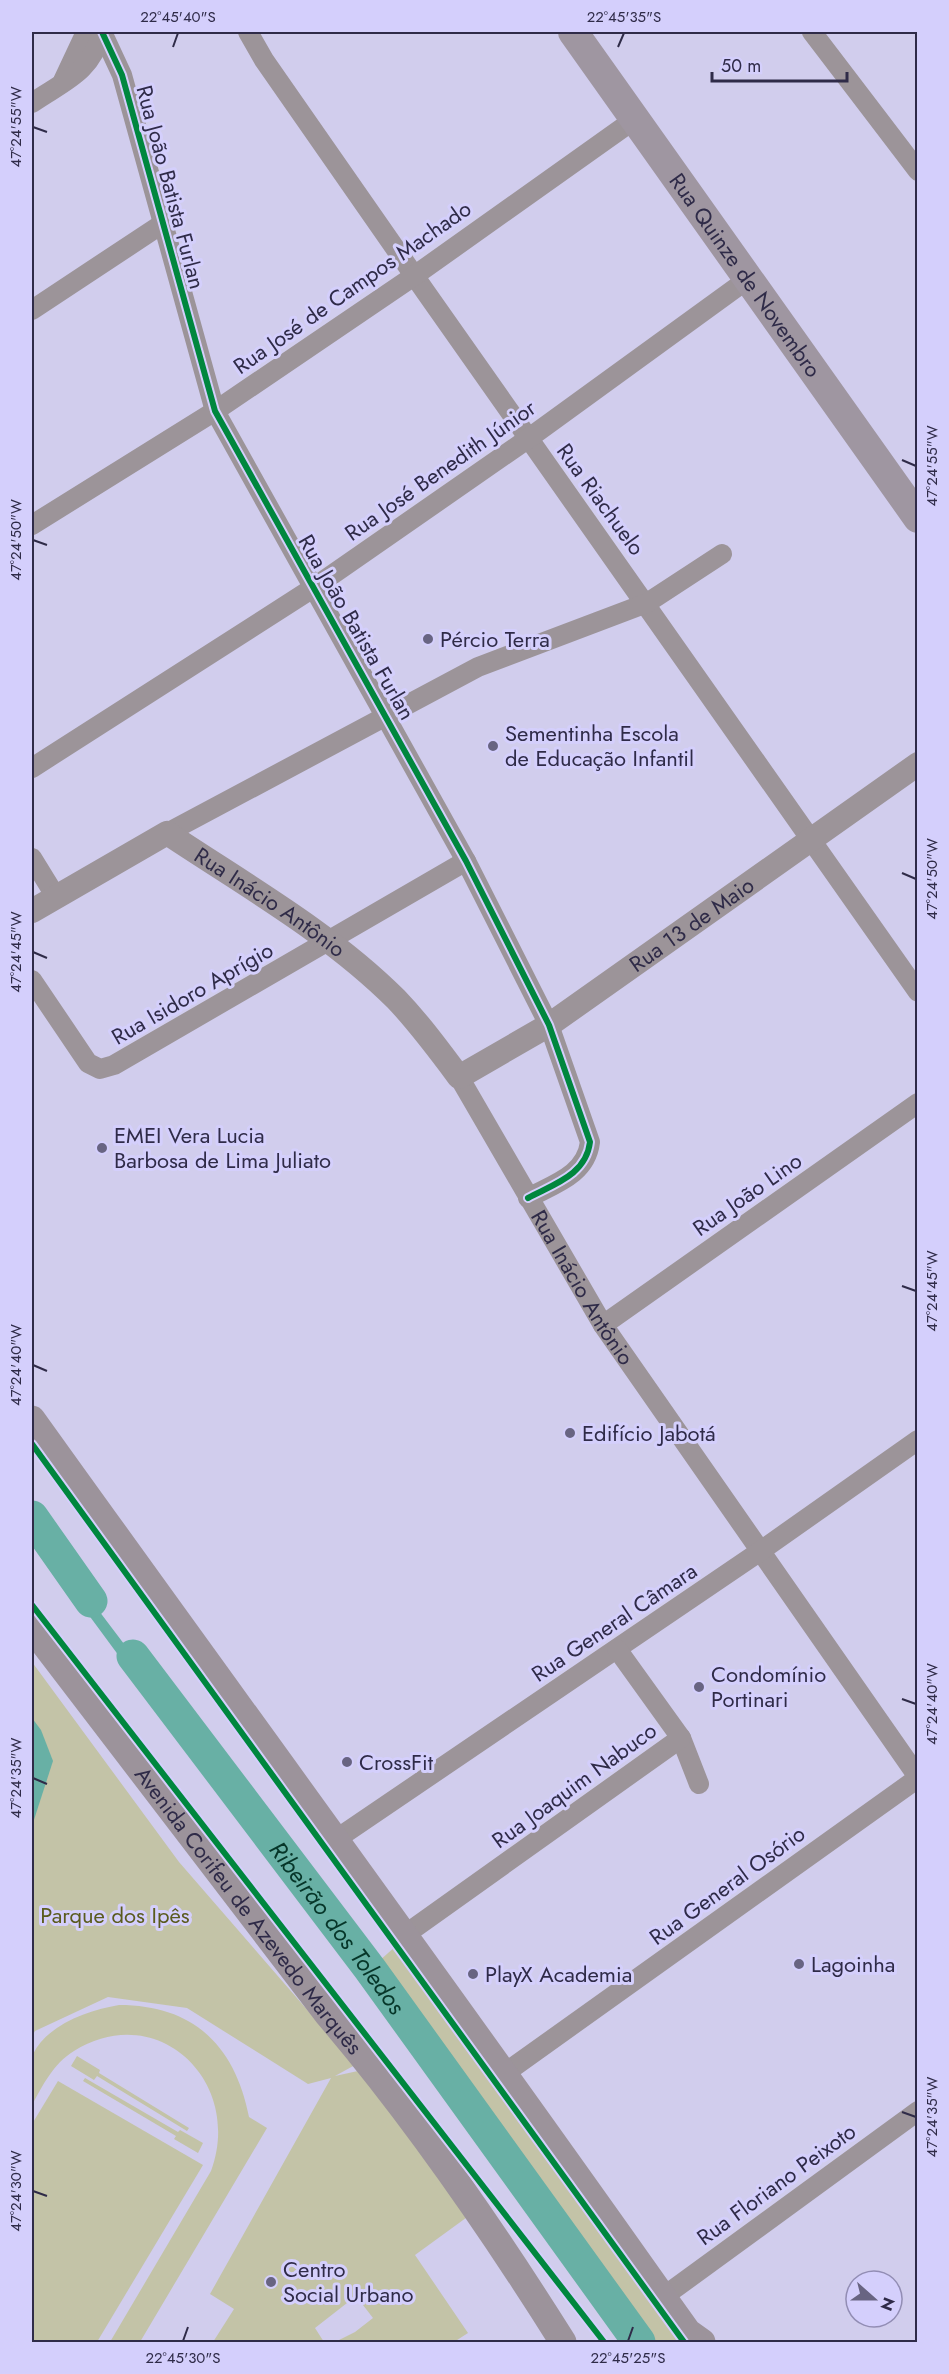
<svg xmlns="http://www.w3.org/2000/svg" width="949" height="2374" font-family="Jost,sans-serif">
	<rect width="100%" height="100%" fill="#d1cded"/>
	<g fill="#c3c3a7">
		<polygon points="32,1662 179,1862 355,2065 335,2076 367,2069 470,2215 415,2255 468,2333 454,2342 335,2342 355,2332 373,2318 356,2296 315,2328 324,2342 213,2342 234,2309 210,2294 331,2078 308,2084 187,2008 108,1997 35,2031 32,2036"/>
		<polygon points="396,1946 684,2342 639,2342 370,1969"/>
		<path d="M 119,2005 C 194,2005 235,2046 249,2117 L 267,2128 L 140,2342 L 110,2342 L 211,2171 C 244,2081 157,1999 74,2051 C 53,2064 43,2085 32,2105 C 31,2093 28,2063 33,2054 C 48,2024 89,2010 119,2005 Z"/>
		<polygon points="77,2056 100,2070 99,2073 189,2128 187,2131 97,2076 94,2080 71,2066"/>
		<polygon points="85,2078 178,2132 180,2130 203,2143 198,2153 174,2139 176,2136 83,2081"/>
		<polygon points="58,2081 203,2165 97,2342 32,2342 32,2124"/>
	</g>
	<g fill="#68b0a5">
		<polygon points="32,1517 65,1566 348,1940 349,1946 241,1813 231,1808 32,1538"/>
		<polygon points="32,1718 41,1730 53,1761 32,1826"/>
	</g>
	<g fill="none" stroke-linecap="round" stroke-linejoin="round">
		<g stroke="#68b0a5" stroke-width="33">
			<polyline points="32,1517 91,1601"/>
			<path id="s1" d="M 133,1656 L 370,1969 L 639,2342"/>
		</g>
		<g stroke="#9c9499" stroke-width="20">
			<path d="M 102,32 L 122,75 L 215,411 L 466,861 L 549,1025 L 590,1142 C 586,1175 554,1184 528,1198"/>
			<path d="M 248,32 L 264,60 C 480,372 700,681 918,992"/>
			<polyline points="812,32 918,171"/>
			<polyline points="63,81 86,32"/>
			<path d="M 32,103 C 64,81 91,73 102,32"/>
			<polyline points="32,310 162,224"/>
			<polyline points="32,525 215,411 414,276 635,119"/>
			<polyline points="32,768 313,588 529,438 748,279"/>
			<polyline points="167,833 478,667 647,603 722,554"/>
			<polyline points="32,858 56,897"/>
			<polyline points="32,980 88,1063 100,1069 114,1065 466,861"/>
			<path id="s2" d="M 459,1077 L 603,1325 L 918,1777"/>
			<polyline points="603,1325 918,1103"/>
			<polyline points="681,1738 699,1784"/>
			<polyline points="335,1840 759,1552 918,1440"/>
			<polyline points="406,1934 681,1738 617,1649"/>
			<polyline points="505,2073 918,1778"/>
			<polyline points="663,2297 918,2111"/>
		</g>
		<path stroke="#9c9499" stroke-width="24" id="s3" d="M 32,911 L 167,833 C 245,885 330,933 396,999 C 419,1023 439,1050 459,1077 L 549,1025 L 918,764"/>
		<g stroke="#9c939b" stroke-width="27">
			<path d="M 32,1419 C 242,1712 455,2002 663,2297 L 688,2332 L 702,2342"/>
			<path id="s4" d="M 32,1628 L 328,2015 C 415,2117 492,2229 563,2342"/>
		</g>
		<path stroke="#9f96a1" stroke-width="30" id="s5" d="M 573,32 L 918,518"/>
		<g stroke="#d4cffc" stroke-width="10">
			<g id="cycleway">
				<path d="M 102,32 L 122,75 L 215,411 L 466,861 L 549,1025 L 590,1142 C 586,1175 554,1184 528,1198"/>
				<polyline points="32,1444 684,2342"/>
				<polyline points="32,1605 604,2342"/>
			</g>
		</g>
		<use href="#cycleway" stroke="#00873e" stroke-width="6"/>
	</g>
	<path fill="none" stroke="#2f2b48" stroke-width="2" d="M 173,47 L 178,33M 618,47 L 624,33M 33,127 L 47,132M 902,460 L 916,466M 33,540 L 47,545M 902,873 L 916,879M 33,952 L 47,958M 902,1286 L 916,1291M 33,1365 L 47,1371M 902,1699 L 916,1704M 33,1778 L 47,1784M 902,2112 L 916,2117M 33,2191 L 47,2196M 183,2341 L 188,2327M 628,2341 L 633,2327"/>
	<g fill="#686482" stroke="#d4cffc" stroke-width="2">
		<circle cx="428" cy="639" r="6"/>
		<circle cx="493" cy="746" r="6"/>
		<circle cx="102" cy="1148" r="6"/>
		<circle cx="570" cy="1433" r="6"/>
		<circle cx="699" cy="1687" r="6"/>
		<circle cx="347" cy="1762" r="6"/>
		<circle cx="799" cy="1964" r="6"/>
		<circle cx="473" cy="1974" r="6"/>
		<circle cx="271" cy="2282" r="6"/>
	</g>
	<g text-anchor="middle" dominant-baseline="central" stroke-width="6" stroke-linejoin="round" paint-order="stroke">
		<g font-size="22" fill="#2f2b48" stroke="#d4cffc">
			<text transform="translate(171 187) rotate(75)">Rua João Batista Furlan</text>
			<text stroke="none"><textPath href="#s5" startOffset="298">Rua Quinze de Novembro</textPath></text>
			<text transform="translate(352 287) rotate(-35)">Rua José de Campos Machado</text>
			<text transform="translate(440 470) rotate(-35)">Rua José Benedith Júnior</text>
			<text transform="translate(601 499) rotate(54)">Rua Riachuelo</text>
			<text transform="translate(357 627) rotate(60)">Rua João Batista Furlan</text>
			<text stroke="none"><textPath href="#s3" startOffset="280">Rua Inácio Antônio</textPath></text>
			<text stroke="none"><textPath href="#s3" startOffset="818">Rua 13 de Maio</textPath></text>
			<text transform="translate(192 993) rotate(-30)">Rua Isidoro Aprígio</text>
			<text transform="translate(747 1194) rotate(-35)">Rua João Lino</text>
			<text stroke="none"><textPath href="#s2" startOffset="244">Rua Inácio Antônio</textPath></text>
			<text transform="translate(614 1622) rotate(-34)">Rua General Câmara</text>
			<text transform="translate(574 1785) rotate(-36)">Rua Joaquim Nabuco</text>
			<text transform="translate(727 1885) rotate(-36)">Rua General Osório</text>
			<text stroke="none"><textPath href="#s4" startOffset="356">Avenida Corifeu de Azevedo Marquês</textPath></text>
			<text transform="translate(776 2184) rotate(-36)">Rua Floriano Peixoto</text>
		</g>
		<g font-size="22" fill="#2f2b48" stroke="#d4cffc" text-anchor="start">
			<text x="440" y="639">Pércio Terra</text>
			<text x="505" y="733">Sementinha Escola<tspan x="505" dy="25">de Educação Infantil</tspan></text>
			<text x="114" y="1135">EMEI Vera Lucia<tspan x="114" dy="25">Barbosa de Lima Juliato</tspan></text>
			<text x="582" y="1433">Edifício Jabotá</text>
			<text x="711" y="1674">Condomínio<tspan x="711" dy="25">Portinari</tspan></text>
			<text x="359" y="1762">CrossFit</text>
			<text x="811" y="1964">Lagoinha</text>
			<text x="485" y="1974">PlayX Academia</text>
			<text x="283" y="2269">Centro<tspan x="283" dy="25">Social Urbano</tspan></text>
		</g>
		<g font-size="22" fill="#5a5b1e" stroke="#d4cffc">
			<text x="115" y="1915">Parque dos Ipês</text>
		</g>
		<g font-size="24" font-style="italic" fill="#063629" stroke="#d4cffc">
			<text stroke="none"><textPath href="#s1" startOffset="340">Ribeirão dos Toledos</textPath></text>
		</g>
	</g>
	<rect width="949" height="2374" fill="none" stroke="#d4cffc" stroke-width="66"/>
	<g transform="translate(874 2299) rotate(111)"><circle r="28" fill="#d4cffc" stroke="#928db4" stroke-width="1.5"/>
	<path d="M0-4.5L10 22L0 15L-10 22Z" fill="#686482"/>
	<text y="-9" font-size="16" font-weight="bold" text-anchor="middle" fill="#2f2b48">N</text>
	</g>
	<path d="M712 72v9h135v-9" fill="none" stroke="#2f2b48" stroke-width="3"/>
	<text x="721" y="72" font-size="18" fill="#2f2b48" stroke="#d4cffc" stroke-width="4.5" paint-order="stroke">50 m</text>
	<rect x="33" y="33" width="883" height="2308" fill="none" stroke="#2f2b48" stroke-width="2"/>
	<g font-size="15" text-anchor="middle" fill="#2f2b48">
		<text x="178" y="22">22°45'40"S</text>
		<text x="624" y="22">22°45'35"S</text>
		<text transform="translate(16 127) rotate(-90)" y="5">47°24'55"W</text>
		<text transform="translate(932 466) rotate(-90)" y="5">47°24'55"W</text>
		<text transform="translate(16 540) rotate(-90)" y="5">47°24'50"W</text>
		<text transform="translate(932 879) rotate(-90)" y="5">47°24'50"W</text>
		<text transform="translate(16 952) rotate(-90)" y="5">47°24'45"W</text>
		<text transform="translate(932 1291) rotate(-90)" y="5">47°24'45"W</text>
		<text transform="translate(16 1365) rotate(-90)" y="5">47°24'40"W</text>
		<text transform="translate(932 1704) rotate(-90)" y="5">47°24'40"W</text>
		<text transform="translate(16 1778) rotate(-90)" y="5">47°24'35"W</text>
		<text transform="translate(932 2117) rotate(-90)" y="5">47°24'35"W</text>
		<text transform="translate(16 2191) rotate(-90)" y="5">47°24'30"W</text>
		<text x="183" y="2363">22°45'30"S</text>
		<text x="628" y="2363">22°45'25"S</text>
	</g>
</svg>
